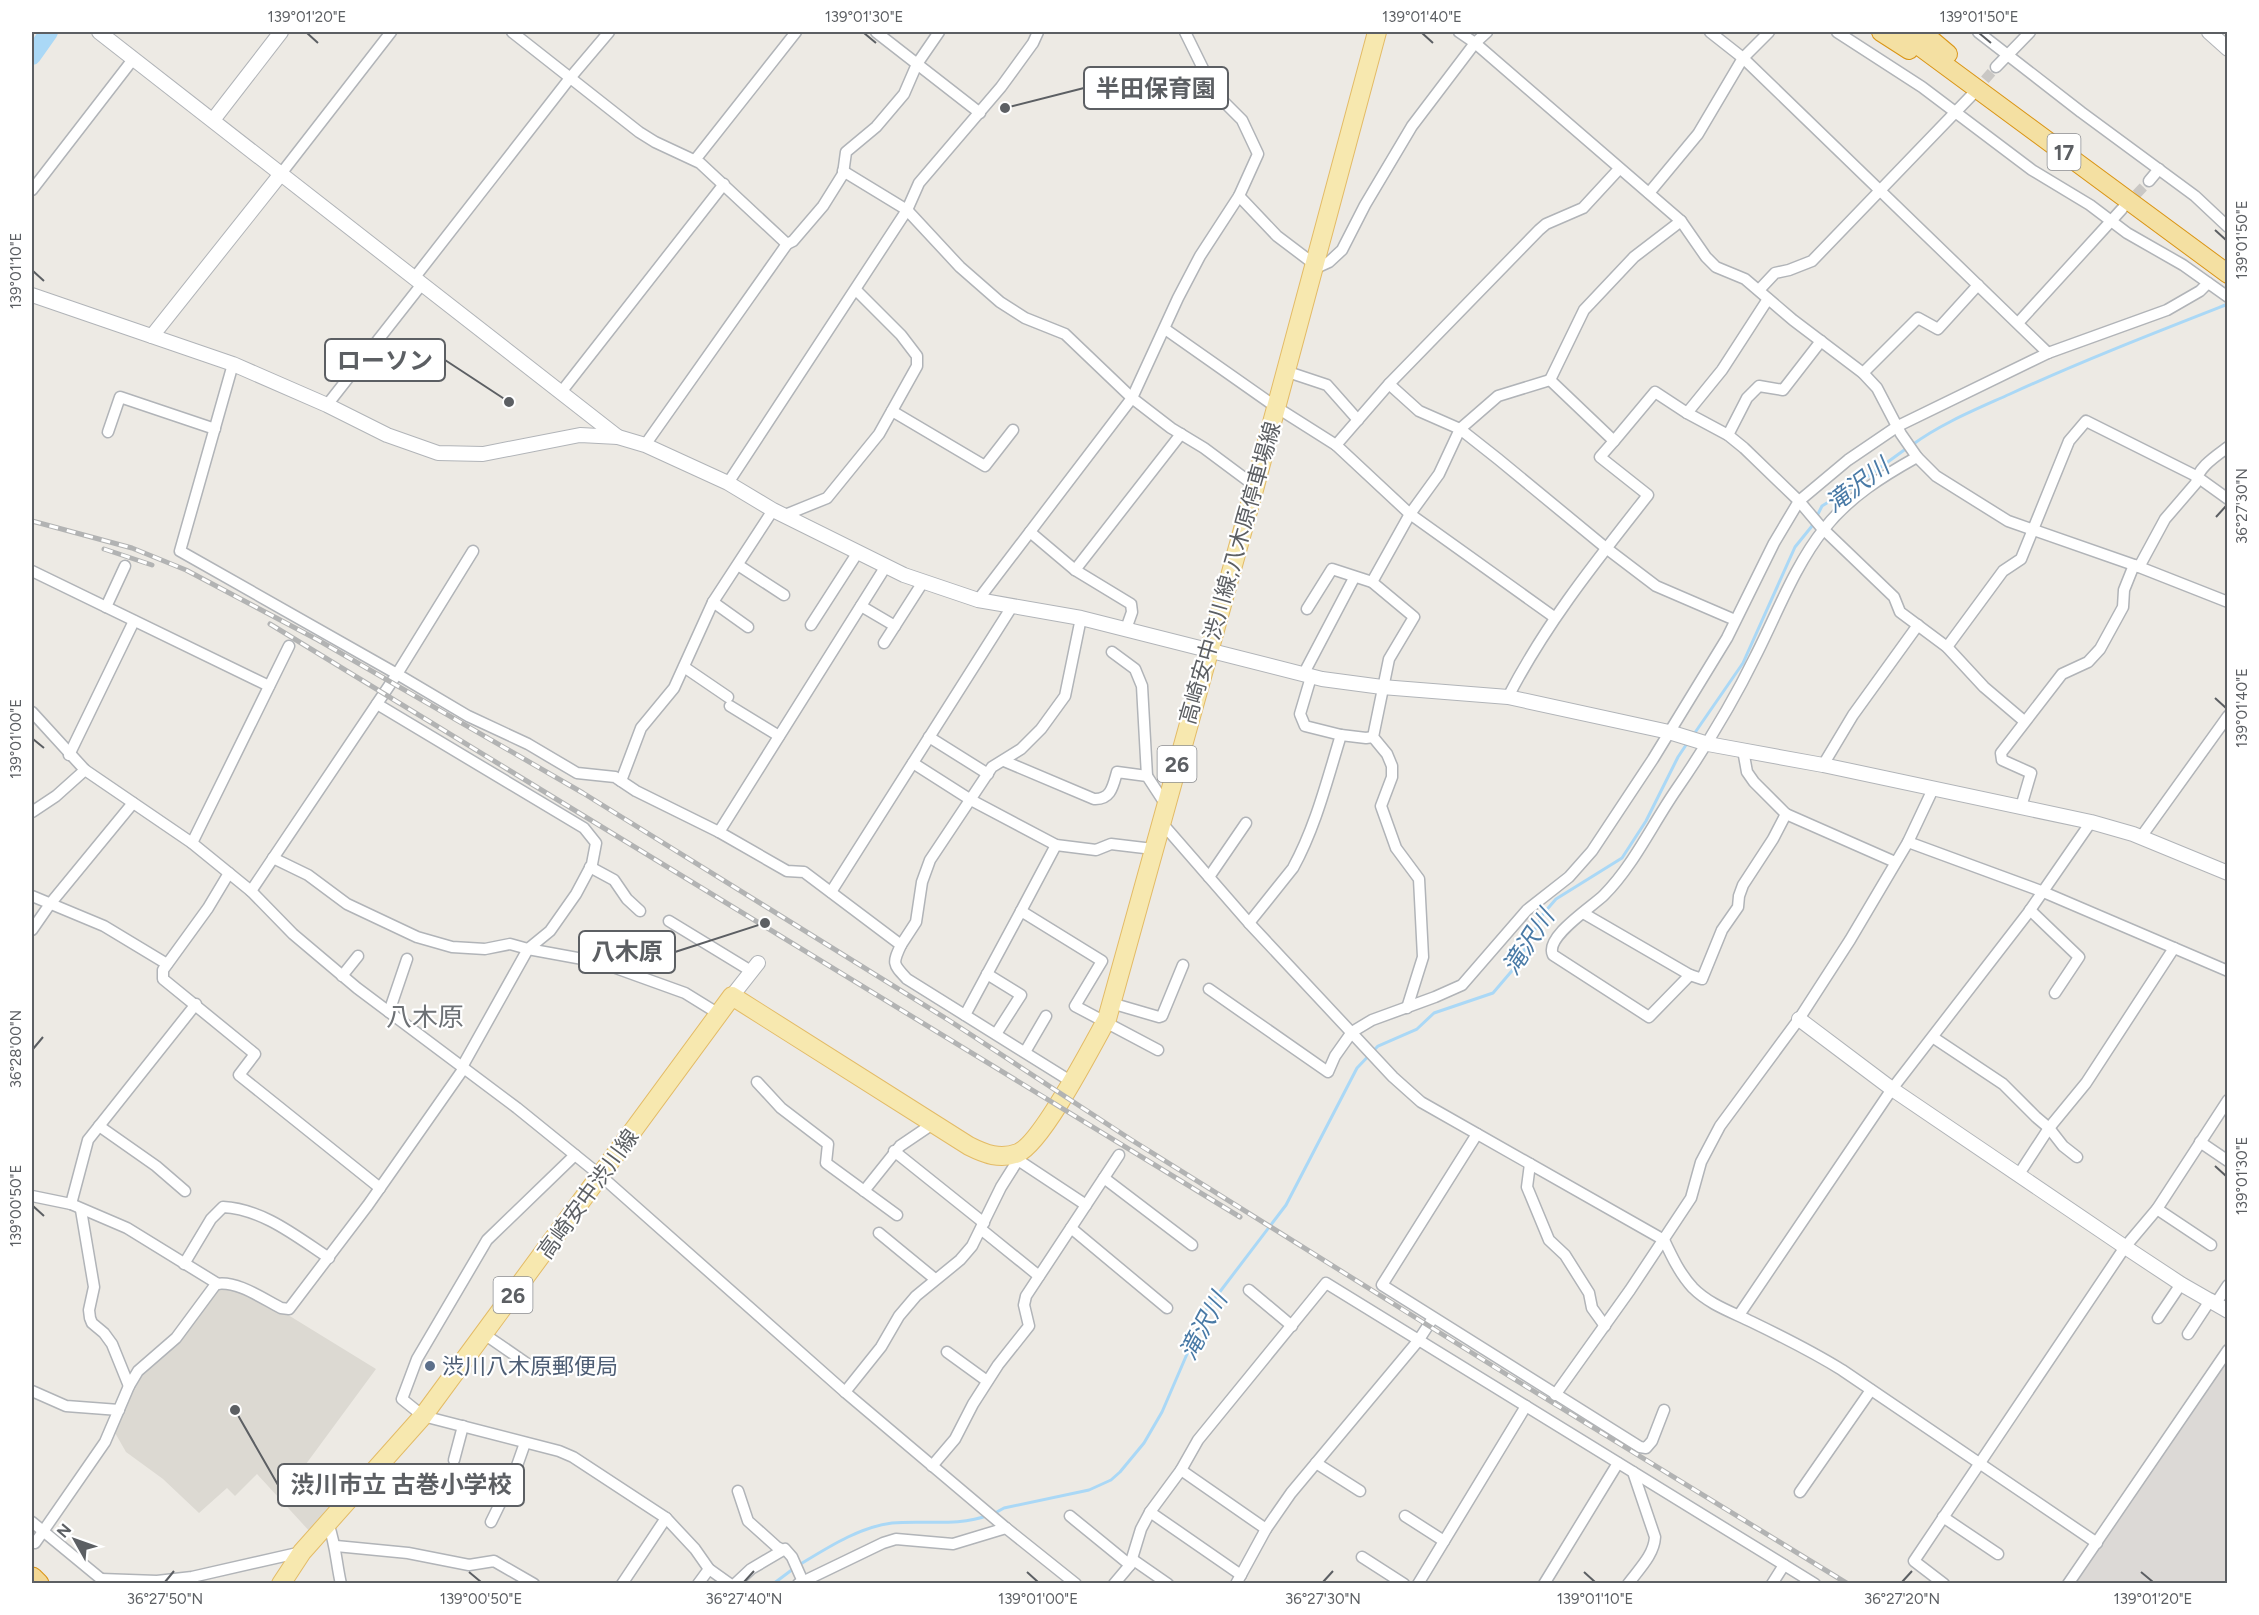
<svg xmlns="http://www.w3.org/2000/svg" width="2259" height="1615" font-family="Figtree,'Noto Sans JP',sans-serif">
	<rect width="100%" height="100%" fill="#edeae4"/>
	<polygon fill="#dcd9d6" points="2227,1362 2227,1583 2076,1583"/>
	<polygon fill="#dcd9d2" points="232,1287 280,1310 376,1369 306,1464 343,1498 312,1534 257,1474 235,1496 227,1488 199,1513 163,1479 126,1452 114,1431 132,1388 141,1372 218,1288"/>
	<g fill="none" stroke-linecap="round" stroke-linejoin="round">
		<g stroke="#aad8f6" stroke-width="3">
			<path d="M 1912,445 C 1942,423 1977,409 2010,394 C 2082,361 2154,333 2228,304"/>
			<polyline points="1694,734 1743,663 1795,547 1812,526 1822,506 1856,485 1907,448"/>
			<polyline points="995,1513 1004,1508 1089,1490 1111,1480 1120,1472 1144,1443 1162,1412 1206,1310 1286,1205 1357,1068 1378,1046 1417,1029 1434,1013 1493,993 1516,966 1543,914 1556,899 1622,858 1646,821 1678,757 1688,742"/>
			<path d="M 799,1565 C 827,1548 859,1527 892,1523 C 924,1520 958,1527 989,1515"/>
			<polyline points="773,1584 793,1569"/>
		</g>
		<polyline stroke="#aad8f6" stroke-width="18" points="32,56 49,32"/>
		<g stroke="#c9c7c4" stroke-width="10" stroke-dasharray="10 5" stroke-linecap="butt">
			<polyline points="1975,91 1996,67"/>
			<polyline points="2126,205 2149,181"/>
		</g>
		<g stroke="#b1b4b8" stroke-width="13">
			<g id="minor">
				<polyline points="512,32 639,132 655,142 700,163 787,244"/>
				<polyline points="876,32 980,113"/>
				<polyline points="1459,32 1475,43 1681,221 1706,257 1716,267 1745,279 1793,320 1863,373 1877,388 1901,434 1917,457 1936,476 2008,521 2134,565 2228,602"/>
				<polyline points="1710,32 1743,58 2048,353"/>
				<polyline points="1837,32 1922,87 2032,170 2090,205 2127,233 2183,265 2228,297"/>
				<polyline points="1978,32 2081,112 2195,196 2228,227"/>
				<polyline points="1996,67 2030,32"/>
				<polyline points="695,160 796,32"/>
				<polyline points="843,171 907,210 960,267 1000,302 1025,318 1065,334 1132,398 1171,428 1204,448 1255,486"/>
				<polyline points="280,175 391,32"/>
				<polyline points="2149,181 2159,169"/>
				<polyline points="32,190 134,58"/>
				<polyline points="1649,193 1698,134 1743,58 1769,32"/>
				<polyline points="1239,196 1277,236 1314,264 1318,267 1329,262 1342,250 1365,205 1412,126 1475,43 1487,32"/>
				<polyline points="415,277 570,78 609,32"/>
				<polyline points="1759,290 1775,273 1789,270 1812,261 1971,96"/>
				<polyline points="2018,323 2122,209"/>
				<polyline points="1165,329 1276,407 1336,445 1389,384 1539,230 1546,224 1583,208 1619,169"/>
				<path d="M 233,364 L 180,551 L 397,674 L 468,716 L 528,744 L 577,773 L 615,777 L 636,791 L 719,832 L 787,871 L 804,872 L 901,945 C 892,964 893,964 907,979 L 1072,1082"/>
				<polyline points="1285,371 1327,385 1358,420"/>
				<polyline points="1863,373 1918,318 1938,329 1978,285"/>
				<polyline points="1550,380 1584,310 1634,257 1681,221"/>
				<polyline points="1389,384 1419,411 1460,429 1498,459 1606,548 1656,586 1735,620"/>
				<polyline points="562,391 724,184"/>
				<polyline points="327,405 422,284"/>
				<polyline points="892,411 985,466 1013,430"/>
				<polyline points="1687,413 1722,370 1768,299"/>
				<polyline points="108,432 120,397 215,429"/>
				<polyline points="1728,435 1747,398 1759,386 1783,390 1821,341"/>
				<polyline points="645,445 787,244 793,241 823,206 843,174 846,152 876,127 904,94 917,64 939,32"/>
				<polyline points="1336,445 1410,514 1554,617"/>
				<polyline points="728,483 907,210 919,183 1001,87 1033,43 1038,32"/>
				<polyline points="785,515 827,498 879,434 917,366 917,356 901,335 856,290"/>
				<polyline points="1030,532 1075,570 1131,604 1132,612 1126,629"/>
				<polyline points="738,565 784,595"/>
				<path d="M 2139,567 L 2165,519 L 2196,483 C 2197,468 2216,456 2228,447"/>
				<polyline points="1075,570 1181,434"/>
				<polyline points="32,571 269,686"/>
				<polyline points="1372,582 1410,514 1439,474 1460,429 1498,396 1550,380 1614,441 1655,392 1687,413 1728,435 1744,448 1799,501 1821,527 1894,597 1900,612 1947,647 1984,687 2024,721"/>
				<polyline points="978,600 1132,398 1178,298 1200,256 1239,196 1258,154 1242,120 1215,93 1185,32"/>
				<polyline points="713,602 748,627"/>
				<polyline points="861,606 895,626"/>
				<polyline points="106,607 125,566"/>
				<polyline points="1307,609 1332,569 1372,582 1414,617 1389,659 1373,737 1387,754 1392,766 1392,777 1381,806 1396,848 1419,879 1423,957 1407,1008"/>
				<polyline points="811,625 858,552"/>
				<polyline points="884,643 923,582"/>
				<polyline points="1947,647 2003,571 2021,559 2069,441 2086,421 2196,476 2228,499"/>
				<polyline points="1112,652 1135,669 1142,686 1147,776"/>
				<polyline points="684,667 728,697"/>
				<polyline points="1303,675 1354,578"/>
				<polyline points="1311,677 1300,714 1305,726 1341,735"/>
				<path d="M 1508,697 C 1546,623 1597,560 1648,495 L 1600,457 L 1614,441"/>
				<polyline points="377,704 584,828 596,843 592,864 576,894 550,931 528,949 462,1067"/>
				<polyline points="730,706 779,736"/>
				<polyline points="32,712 85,770 192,843 251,891 293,934 357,988 517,1108 601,1176 845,1392 1006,1528 1076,1584"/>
				<polyline points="929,737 988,774"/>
				<polyline points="1743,750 1747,772 1754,782 1786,814 1895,862"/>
				<polyline points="69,755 134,621"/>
				<path d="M 1004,761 L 1094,799 C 1111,800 1113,786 1117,772 L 1147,776 L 1166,805"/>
				<polyline points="913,763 971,800 1056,845 1096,850 1111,844 1153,849"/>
				<polyline points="1823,765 1853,715 1918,625"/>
				<polyline points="621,781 641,728 674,688 713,602 773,510"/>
				<polyline points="2021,807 2031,773 2002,760 2001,753 2062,674 2088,662 2100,649 2123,607 2124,590 2134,565"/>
				<polyline points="32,812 56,796 85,770"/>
				<path d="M 1161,822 L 1249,923 L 1393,1077 L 1421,1102 L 1664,1240 C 1672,1257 1680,1274 1693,1288 C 1710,1305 1732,1312 1752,1322 C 1783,1337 1813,1352 1842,1370 L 2097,1543"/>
				<polyline points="719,832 886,566"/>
				<polyline points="2141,837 2228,716"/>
				<polyline points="1908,842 2041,891 2228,971"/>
				<polyline points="192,843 289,646"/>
				<polyline points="273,858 308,875 347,904 417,937 452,947 485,949 510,944 528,949 599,962 685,993 719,1014"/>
				<polyline points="590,867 614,880 627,899 640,911"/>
				<polyline points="229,873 208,908 163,970 163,979 255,1054 239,1075 380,1188"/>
				<polyline points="1209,877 1246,823"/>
				<polyline points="251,891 397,674 473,551"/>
				<polyline points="831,892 1013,605"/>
				<polyline points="32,896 104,926 167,964"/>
				<polyline points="2030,910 2079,957 2055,993"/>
				<polyline points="1021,911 1056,845"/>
				<polyline points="1583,913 1690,975 1702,979 1722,930 1738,907 1739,896 1743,885 1773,839 1786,814"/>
				<polyline points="669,921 751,971"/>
				<path d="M 1249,923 L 1293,868 C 1316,826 1327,780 1341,735 L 1366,738 L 1373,737"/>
				<polyline points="32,930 50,904 133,803"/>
				<polyline points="901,945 916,922 922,882 930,860 992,767 1021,749 1041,729 1065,696 1081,618"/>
				<polyline points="987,974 1021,995 996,1034"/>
				<path d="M 1690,975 L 1649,1017 L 1553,955 C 1544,937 1592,907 1604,895 C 1633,866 1652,825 1676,790 C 1705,748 1732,704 1755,657 C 1776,616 1795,565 1824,529 C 1849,497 1883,476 1917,457"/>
				<polyline points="342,976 358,956"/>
				<polyline points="1209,989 1328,1072 1335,1056 1352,1032 1372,1020 1435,997 1462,985 1527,910 1569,877 1592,851 1653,759 1727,638 1774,543 1799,501 1848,460 1898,426 2048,353 2167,310 2200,291 2208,283"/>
				<polyline points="1111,1003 1159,1017 1162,1016 1183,965"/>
				<polyline points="196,1004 88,1140 71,1204 127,1228 218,1284"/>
				<polyline points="389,1012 407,959"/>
				<polyline points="965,1015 1021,911 1102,961 1075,1006 1158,1050"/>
				<polyline points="1934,1038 2003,1084 2036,1117 2049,1128 2063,1146 2077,1157"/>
				<polyline points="1025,1052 1046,1016"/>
				<polyline points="757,1082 781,1108 828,1144 826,1163 897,1215"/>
				<polyline points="99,1126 156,1166 185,1191"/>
				<polyline points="1477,1134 1382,1285 1640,1447 1646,1448 1652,1441 1664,1410"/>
				<polyline points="2200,1142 2228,1161"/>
				<polyline points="894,1151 984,1223"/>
				<polyline points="575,1155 487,1240 417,1359 402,1399 423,1416 559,1451 573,1457 666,1518 695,1549 709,1569 730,1584"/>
				<polyline points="1530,1164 1527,1187 1549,1240 1565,1255 1589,1293 1592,1308 1605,1326"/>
				<polyline points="2019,1174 2049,1128 2086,1083 2174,948"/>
				<polyline points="1104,1178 1192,1245"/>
				<polyline points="864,1191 900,1146 934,1123"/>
				<polyline points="32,1196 71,1204"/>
				<polyline points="1086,1205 1119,1155"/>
				<polyline points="2157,1209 2211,1245"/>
				<polyline points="81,1210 94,1287 89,1310 90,1318 92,1323 104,1333 112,1344 129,1386"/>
				<polyline points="1071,1228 1167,1308"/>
				<polyline points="982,1230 1039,1276"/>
				<polyline points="879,1233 935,1279"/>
				<path d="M 184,1264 L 211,1219 L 223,1207 C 263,1209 297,1237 329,1258"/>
				<polyline points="1249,1290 1292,1326"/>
				<polyline points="2216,1303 2228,1285"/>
				<polyline points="1739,1315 1892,1089 2028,913 2091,822"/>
				<polyline points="2158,1318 2181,1284"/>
				<polyline points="484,1334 532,1367"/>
				<polyline points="2188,1334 2211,1299"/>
				<polyline points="947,1352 987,1381"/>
				<polyline points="32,1391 66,1406 119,1410"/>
				<polyline points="845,1392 881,1347 899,1316 916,1296 960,1260 972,1246 1001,1187 1018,1160 1015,1154"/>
				<polyline points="1555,1395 1630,1290 1691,1198 1701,1162 1720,1126 1799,1019 1850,940 1908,842 1933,789"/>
				<polyline points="454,1460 463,1426"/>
				<polyline points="1316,1463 1360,1491"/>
				<polyline points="932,1466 955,1439 973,1404 998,1365 1029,1326 1024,1305 1026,1296 1086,1205 1018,1160"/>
				<polyline points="1181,1470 1266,1529"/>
				<polyline points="738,1491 748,1521 777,1547 783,1550"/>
				<polyline points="1800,1492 1871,1390"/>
				<polyline points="1150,1512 1241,1575"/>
				<polyline points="1070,1516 1130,1565"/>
				<polyline points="1405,1516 1444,1541"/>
				<polyline points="1943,1517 1998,1554"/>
				<polyline points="32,1522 106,1583"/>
				<polyline points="491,1522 513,1477 525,1443"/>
				<path d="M 328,1523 C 336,1545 336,1562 341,1584"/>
				<path d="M 35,1543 L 105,1442 L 129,1386 L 138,1371 L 176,1338 L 216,1284 C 237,1280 263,1299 281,1308 L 289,1309 L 368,1205 L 464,1068"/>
				<polyline points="336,1546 408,1553 469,1565 494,1561 534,1584"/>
				<polyline points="1362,1557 1404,1584"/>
				<polyline points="1132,1559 1168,1584"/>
				<polyline points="101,1579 157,1581 192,1577 302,1552"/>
				<polyline points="622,1584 666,1518"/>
				<polyline points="698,1584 709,1569"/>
				<polyline points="735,1584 751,1569 785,1549 792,1557 804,1584"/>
				<polyline points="798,1584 883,1543 896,1539 953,1544 1006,1528"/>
				<polyline points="1114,1584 1130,1565 1141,1529 1150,1512 1181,1470 1198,1440 1326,1283 1815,1584"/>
				<polyline points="1236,1584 1266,1529 1291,1493 1418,1341 1433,1318"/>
				<polyline points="1418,1584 1526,1406"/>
				<polyline points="1544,1584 1618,1463"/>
				<path d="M 1628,1584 C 1639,1569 1654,1555 1655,1537 L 1633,1472"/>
				<polyline points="1772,1584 1784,1565"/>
				<polyline points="1944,1584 1914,1561 2125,1247 2157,1209 2228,1100"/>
				<polyline points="2068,1584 2228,1350"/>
			</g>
		</g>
		<g stroke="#b1b4b8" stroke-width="16">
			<g id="tertiary">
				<polyline points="99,32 618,437"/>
				<polyline points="2209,32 2228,49"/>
				<polyline points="213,120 281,32"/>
				<polyline points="32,295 233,364 327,405 387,435 438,453 483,454 580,435 618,437 645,445 728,483 773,510 904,575 978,600 1081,618 1322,679 1382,687 1508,697 1669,732 1708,744 1823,765 2091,822 2133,834 2228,873"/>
				<polyline points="152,336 280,175"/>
				<polyline points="732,996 758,963"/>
				<polyline points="1799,1019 1892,1089 2125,1247 2181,1284 2228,1311"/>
			</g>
		</g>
		<g stroke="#e3bb66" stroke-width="20">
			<path id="primary" d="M 281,1584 L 302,1552 L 423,1416 L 732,996 L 969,1146 C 985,1154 1000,1160 1018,1153 C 1042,1143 1092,1046 1107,1019 L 1255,486 L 1377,32"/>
		</g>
		<g stroke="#da9516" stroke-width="20">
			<g id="trunk">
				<polyline points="1881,32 1909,50"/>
				<polyline points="1900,32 2228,274"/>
				<polyline points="1922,32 1948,54"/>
			</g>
		</g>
		<g stroke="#da9516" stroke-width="23">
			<polyline id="motorway" points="32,1578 38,1584"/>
		</g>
		<use href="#minor" stroke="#fff" stroke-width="10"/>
		<use href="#tertiary" stroke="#fff" stroke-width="14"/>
		<use href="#primary" stroke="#f7e8af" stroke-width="18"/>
		<use href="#trunk" stroke="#f4e0a2" stroke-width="18"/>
		<use href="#motorway" stroke="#f2d795" stroke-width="21"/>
		<g stroke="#b2b3b3" stroke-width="5">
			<g id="rail">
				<polyline points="32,521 132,548 186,570 318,640 583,793 950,1021 1130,1139 1501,1371 1848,1584"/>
				<polyline points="104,549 152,565"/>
				<polyline points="270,624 1240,1217"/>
			</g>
		</g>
		<use href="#rail" stroke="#fff" stroke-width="3" stroke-dasharray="9" stroke-linecap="butt"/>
	</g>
	<path fill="none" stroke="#5c5f63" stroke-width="2" d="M 307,33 L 318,43M 864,33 L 876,43M 1422,33 L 1433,43M 1979,33 L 1991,43M 2215,230 L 2226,240M 33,271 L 44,281M 2216,517 L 2226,506M 2215,698 L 2226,708M 33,739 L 44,748M 33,1049 L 43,1037M 2215,1166 L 2226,1176M 33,1206 L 44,1216M 469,1572 L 481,1582M 1027,1572 L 1038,1582M 1584,1572 L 1595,1582M 2141,1572 L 2153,1582M 165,1582 L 174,1571M 744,1582 L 754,1571M 1323,1582 L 1333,1571M 1902,1582 L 1912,1571"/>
	<circle fill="#5c6f8a" stroke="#fff" stroke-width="2" cx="430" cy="1366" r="6"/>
	<g text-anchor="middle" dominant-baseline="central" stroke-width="4.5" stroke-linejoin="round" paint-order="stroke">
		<g fill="#fff" stroke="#8d8f92" stroke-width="1.5">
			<rect x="2047.5" y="134" width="33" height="36" rx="4.5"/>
			<rect x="1157.5" y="746" width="39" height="36" rx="4.5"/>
			<rect x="493.5" y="1277" width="39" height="36" rx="4.5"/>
		</g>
		<g font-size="21" font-weight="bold" fill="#5c5f63">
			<text x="2064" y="152">17</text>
			<text x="1177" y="764">26</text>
			<text x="513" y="1295">26</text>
		</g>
		<g font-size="22" fill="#5c5f63" stroke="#fff">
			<text transform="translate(1230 573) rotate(-74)">高崎安中渋川線;八木原停車場線</text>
			<text transform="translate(588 1194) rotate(-54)">高崎安中渋川線</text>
		</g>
		<g font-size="22" fill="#4e5e75" stroke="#fff" text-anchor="start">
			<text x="442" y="1366">渋川八木原郵便局</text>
		</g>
		<g font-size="24" font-style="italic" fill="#497aa6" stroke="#fff">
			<text transform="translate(1857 485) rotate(-37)">滝沢川</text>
			<text transform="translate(1528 942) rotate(-57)">滝沢川</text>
			<text transform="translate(1203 1326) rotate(-62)">滝沢川</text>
		</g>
		<g font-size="26" fill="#6d7175" stroke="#fff">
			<text x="425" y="1017">八木原</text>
		</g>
	</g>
	<path fill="none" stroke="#5c5f63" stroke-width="2" d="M1005 108L1084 88M509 402L445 360M765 923L675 952M235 1410L278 1485"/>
	<g fill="#5c5f63" stroke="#fff" stroke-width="2">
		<circle cx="1005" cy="108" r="6"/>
		<circle cx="509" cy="402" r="6"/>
		<circle cx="765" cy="923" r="6"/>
		<circle cx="235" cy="1410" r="6"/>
	</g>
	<g fill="#fff" stroke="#5c5f63" stroke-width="2">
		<rect x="1084" y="67" width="144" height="42" rx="6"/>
		<rect x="325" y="339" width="120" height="42" rx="6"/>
		<rect x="579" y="931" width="96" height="42" rx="6"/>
		<rect x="278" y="1464" width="246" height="42" rx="6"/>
	</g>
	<g font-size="24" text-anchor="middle" font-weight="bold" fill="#5c5f63">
		<text x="1156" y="97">半田保育園</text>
		<text x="385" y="369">ローソン</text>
		<text x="627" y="960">八木原</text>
		<text x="401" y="1493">渋川市立 古巻小学校</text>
	</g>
	<rect width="2259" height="1615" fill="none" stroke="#ffffff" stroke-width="66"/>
	<g transform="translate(75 1540) rotate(310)" stroke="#ffffff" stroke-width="4.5" paint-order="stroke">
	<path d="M0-4.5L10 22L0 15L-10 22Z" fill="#5c5f63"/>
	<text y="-9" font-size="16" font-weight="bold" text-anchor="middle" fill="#5c5f63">N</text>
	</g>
	<rect x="33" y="33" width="2193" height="1549" fill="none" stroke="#5c5f63" stroke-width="2"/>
	<g font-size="15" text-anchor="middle" fill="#5c5f63">
		<text x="307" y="22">139°01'20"E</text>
		<text x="864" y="22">139°01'30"E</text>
		<text x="1422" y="22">139°01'40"E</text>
		<text x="1979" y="22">139°01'50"E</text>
		<text transform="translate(2242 240) rotate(-90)" y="5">139°01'50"E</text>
		<text transform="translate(16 271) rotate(-90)" y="5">139°01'10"E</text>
		<text transform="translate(2242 506) rotate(-90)" y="5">36°27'30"N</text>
		<text transform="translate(2242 708) rotate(-90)" y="5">139°01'40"E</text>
		<text transform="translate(16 739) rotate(-90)" y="5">139°01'00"E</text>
		<text transform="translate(16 1049) rotate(-90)" y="5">36°28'00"N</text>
		<text transform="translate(2242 1176) rotate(-90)" y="5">139°01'30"E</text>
		<text transform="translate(16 1206) rotate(-90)" y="5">139°00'50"E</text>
		<text x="165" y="1604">36°27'50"N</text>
		<text x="481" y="1604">139°00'50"E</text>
		<text x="744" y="1604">36°27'40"N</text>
		<text x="1038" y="1604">139°01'00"E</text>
		<text x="1323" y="1604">36°27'30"N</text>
		<text x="1595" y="1604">139°01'10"E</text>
		<text x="1902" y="1604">36°27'20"N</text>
		<text x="2153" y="1604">139°01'20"E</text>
	</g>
</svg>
